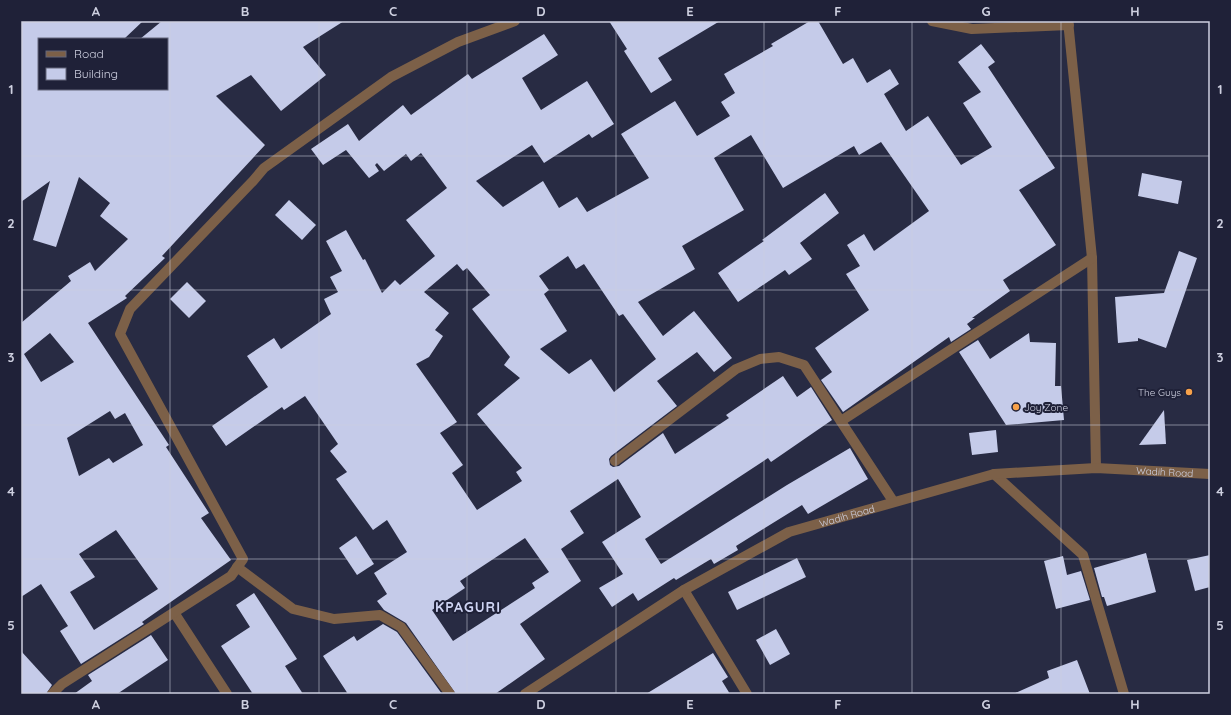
<svg xmlns="http://www.w3.org/2000/svg" width="1231" height="715" font-family="Quicksand,sans-serif">
	<rect width="100%" height="100%" fill="#282b43"/>
	<g fill="#c5cbe9" fill-rule="evenodd">
		<path d="M 21,21 L 143,21 L 124,39 L 39,39 L 39,89 L 167,89 L 167,39 L 140,39 L 162,21 L 344,21 L 303,47 L 326,75 L 281,111 L 251,75 L 216,96 L 265,145 L 162,256 L 165,258 L 125,296 L 127,298 L 88,323 L 169,445 L 166,447 L 209,513 L 201,518 L 231,560 L 142,622 L 144,624 L 81,664 L 60,631 L 68,626 L 41,584 L 21,597 L 21,323 L 71,281 L 68,276 L 90,262 L 95,271 L 128,239 L 100,216 L 110,203 L 79,177 L 56,247 L 33,240 L 50,181 L 21,202 ZM 50,333 L 74,362 L 41,382 L 24,354 ZM 110,411 L 115,419 L 125,413 L 143,445 L 113,463 L 109,458 L 79,476 L 67,438 ZM 116,530 L 158,589 L 94,630 L 70,592 L 95,577 L 79,554 Z"/>
		<polygon points="609,21 720,21 658,58 672,80 651,93 624,51 627,49"/>
		<path d="M 810,21 L 818,21 L 843,64 L 853,58 L 867,83 L 890,69 L 899,84 L 884,94 L 906,131 L 928,116 L 961,165 L 992,147 L 963,103 L 981,92 L 958,62 L 981,44 L 995,62 L 988,67 L 1055,168 L 1019,190 L 1056,245 L 1003,280 L 1010,291 L 972,318 L 975,318 L 967,324 L 971,329 L 951,342 L 949,337 L 843,412 L 821,380 L 832,372 L 815,348 L 869,310 L 846,274 L 860,266 L 847,245 L 864,234 L 874,251 L 929,211 L 881,142 L 859,155 L 854,146 L 783,188 L 751,135 L 714,158 L 744,210 L 682,246 L 695,269 L 638,302 L 663,336 L 694,311 L 732,358 L 714,372 L 697,352 L 657,381 L 677,406 L 611,456 L 609,459 L 610,465 L 613,467 L 619,466 L 663,433 L 675,454 L 729,418 L 726,415 L 783,376 L 797,397 L 811,387 L 832,420 L 771,462 L 768,458 L 645,539 L 661,564 L 787,485 L 850,448 L 868,479 L 808,514 L 802,505 L 736,546 L 738,550 L 714,564 L 711,559 L 676,580 L 674,578 L 638,601 L 633,593 L 612,607 L 599,588 L 623,574 L 602,542 L 641,517 L 618,479 L 570,511 L 584,533 L 561,549 L 581,581 L 520,624 L 545,659 L 495,694 L 456,694 L 406,623 L 384,610 L 377,601 L 387,594 L 374,573 L 407,552 L 387,520 L 373,530 L 336,479 L 347,472 L 330,451 L 338,444 L 305,396 L 284,410 L 282,407 L 226,446 L 212,426 L 268,387 L 247,356 L 274,338 L 281,349 L 331,314 L 324,299 L 338,292 L 330,277 L 342,271 L 326,241 L 346,230 L 363,260 L 365,259 L 382,293 L 395,280 L 400,285 L 435,256 L 406,220 L 447,188 L 421,153 L 411,161 L 406,154 L 384,171 L 377,163 L 375,165 L 379,171 L 369,178 L 346,150 L 323,165 L 311,149 L 348,124 L 359,141 L 403,105 L 411,115 L 468,74 L 472,79 L 544,34 L 558,55 L 522,78 L 541,110 L 587,81 L 614,124 L 592,138 L 589,134 L 544,163 L 532,145 L 476,181 L 503,207 L 543,181 L 559,208 L 577,197 L 587,212 L 649,178 L 621,134 L 675,101 L 697,136 L 730,116 L 721,102 L 735,93 L 724,74 L 773,46 L 771,44 ZM 568,256 L 576,269 L 584,264 L 619,316 L 623,314 L 656,359 L 614,392 L 591,359 L 569,374 L 540,349 L 567,331 L 544,294 L 549,290 L 539,276 ZM 457,264 L 463,271 L 467,268 L 490,295 L 472,309 L 510,357 L 504,365 L 520,378 L 477,414 L 522,468 L 516,472 L 522,481 L 477,510 L 452,473 L 463,465 L 440,433 L 457,422 L 416,364 L 429,357 L 443,336 L 435,330 L 449,313 L 424,292 ZM 525,538 L 549,572 L 532,583 L 535,588 L 453,641 L 432,610 L 465,588 L 460,581 Z"/>
		<polygon points="1142,173 1182,181 1178,204 1138,196"/>
		<polygon points="825,193 839,213 800,243 812,259 789,275 785,270 738,302 718,273 764,241 762,240"/>
		<polygon points="289,200 316,225 302,240 275,215"/>
		<polygon points="1179,251 1197,258 1166,348 1138,338 1138,341 1118,343 1115,297 1164,293"/>
		<polygon points="187,282 206,301 189,318 170,299"/>
		<polygon points="1029,333 1030,342 1056,343 1055,386 1061,386 1064,420 1006,425 959,352 978,340 990,359"/>
		<polygon points="1164,410 1166,444 1139,445"/>
		<polygon points="996,430 998,452 972,455 969,433"/>
		<polygon points="356,536 374,564 357,575 339,548"/>
		<polygon points="1146,553 1156,592 1107,606 1104,597 1102,597 1094,568"/>
		<polygon points="1210,555 1210,587 1195,591 1187,560"/>
		<polygon points="1063,556 1067,575 1081,571 1090,600 1056,609 1044,561"/>
		<polygon points="797,558 806,577 737,610 728,592"/>
		<polygon points="254,593 297,659 285,666 303,694 253,694 221,646 250,627 236,605"/>
		<polygon points="383,624 397,632 442,694 348,694 323,656 354,636 357,641"/>
		<polygon points="776,629 790,654 770,665 756,640"/>
		<polygon points="151,635 168,660 117,694 74,694 92,681 88,675"/>
		<polygon points="21,651 52,685 46,694 21,694"/>
		<polygon points="713,653 728,677 722,681 730,694 646,694"/>
		<polygon points="1077,660 1090,694 1013,694 1049,678 1047,671"/>
	</g>
	<g fill="none" stroke-linecap="round" stroke-linejoin="round">
		<g stroke="#7c6048" stroke-width="10">
			<polyline points="932,21 972,29 1069,25"/>
			<polyline points="1068,21 1092,258 1096,468"/>
			<polyline points="841,421 1092,258"/>
			<polyline points="615,461 736,369 760,359 779,357 804,365 893,501"/>
			<polyline points="994,474 1083,555 1124,694"/>
			<polyline points="237,567 293,609 334,619 380,615 401,627 450,694"/>
			<polyline points="684,590 747,694"/>
			<polyline points="175,614 227,694"/>
			<polyline points="52,694 62,684 231,576 243,559 120,334 130,309 253,181 264,168 391,77 458,42 515,21"/>
			<path id="s1" d="M 525,694 L 684,590 L 789,532 L 994,474 L 1096,468 L 1210,474"/>
		</g>
	</g>
	<path fill="none" stroke="#ced0e0" stroke-width="1" stroke-opacity="0.55" d="M 170,21 L 170,694M 319,21 L 319,694M 467,21 L 467,694M 616,21 L 616,694M 764,21 L 764,694M 912,21 L 912,694M 1061,21 L 1061,694M 21,156 L 1210,156M 21,290 L 1210,290M 21,425 L 1210,425M 21,559 L 1210,559"/>
	<g fill="#f7a14a" stroke="#1f2138" stroke-width="1.5">
		<circle cx="1189" cy="392" r="4"/>
		<circle cx="1016" cy="407" r="4"/>
	</g>
	<g text-anchor="middle" dominant-baseline="central" stroke-width="4" stroke-linejoin="round" paint-order="stroke">
		<g font-size="10" fill="#ced0e0" stroke="#1f2138" text-anchor="end">
			<text x="1181" y="392">The Guys</text>
			<text x="1024" y="407" text-anchor="start">Joy Zone</text>
		</g>
		<g font-size="10" fill="#ced0e0" stroke="#1f2138">
			<text stroke="none"><textPath href="#s1" startOffset="694">Wadih Road</textPath></text>
			<text stroke="none"><textPath href="#s1" startOffset="370">Wadih Road</textPath></text>
		</g>
		<g font-size="14" font-weight="bold" letter-spacing="1" fill="#ced3f2" stroke="#1f2138">
			<text x="468" y="607">KPAGURI</text>
		</g>
	</g>
	<rect width="1231" height="715" fill="none" stroke="#1f2138" stroke-width="44"/>
	<rect x="38" y="38" width="130" height="52" fill="#1f2138" stroke="#65677b"/>
	<rect x="46" y="51" width="20" height="6" fill="#7c6048" stroke="#65677b"/>
	<text x="74" y="58" font-size="12" fill="#ced0e0">Road</text>
	<rect x="46" y="68" width="20" height="12" fill="#c5cbe9" stroke="#65677b"/>
	<text x="74" y="78" font-size="12" fill="#ced0e0">Building</text>
	<rect x="22" y="22" width="1187" height="671" fill="none" stroke="#ced0e0" stroke-width="1.5"/>
	<g font-size="13" text-anchor="middle" font-weight="bold" fill="#ced0e0">
		<text x="96" y="16">A</text>
		<text x="245" y="16">B</text>
		<text x="393" y="16">C</text>
		<text x="541" y="16">D</text>
		<text x="690" y="16">E</text>
		<text x="838" y="16">F</text>
		<text x="986" y="16">G</text>
		<text x="1135" y="16">H</text>
		<text x="11" y="94">1</text>
		<text x="1220" y="94">1</text>
		<text x="11" y="228">2</text>
		<text x="1220" y="228">2</text>
		<text x="11" y="362">3</text>
		<text x="1220" y="362">3</text>
		<text x="11" y="496">4</text>
		<text x="1220" y="496">4</text>
		<text x="11" y="630">5</text>
		<text x="1220" y="630">5</text>
		<text x="96" y="709">A</text>
		<text x="245" y="709">B</text>
		<text x="393" y="709">C</text>
		<text x="541" y="709">D</text>
		<text x="690" y="709">E</text>
		<text x="838" y="709">F</text>
		<text x="986" y="709">G</text>
		<text x="1135" y="709">H</text>
	</g>
</svg>
